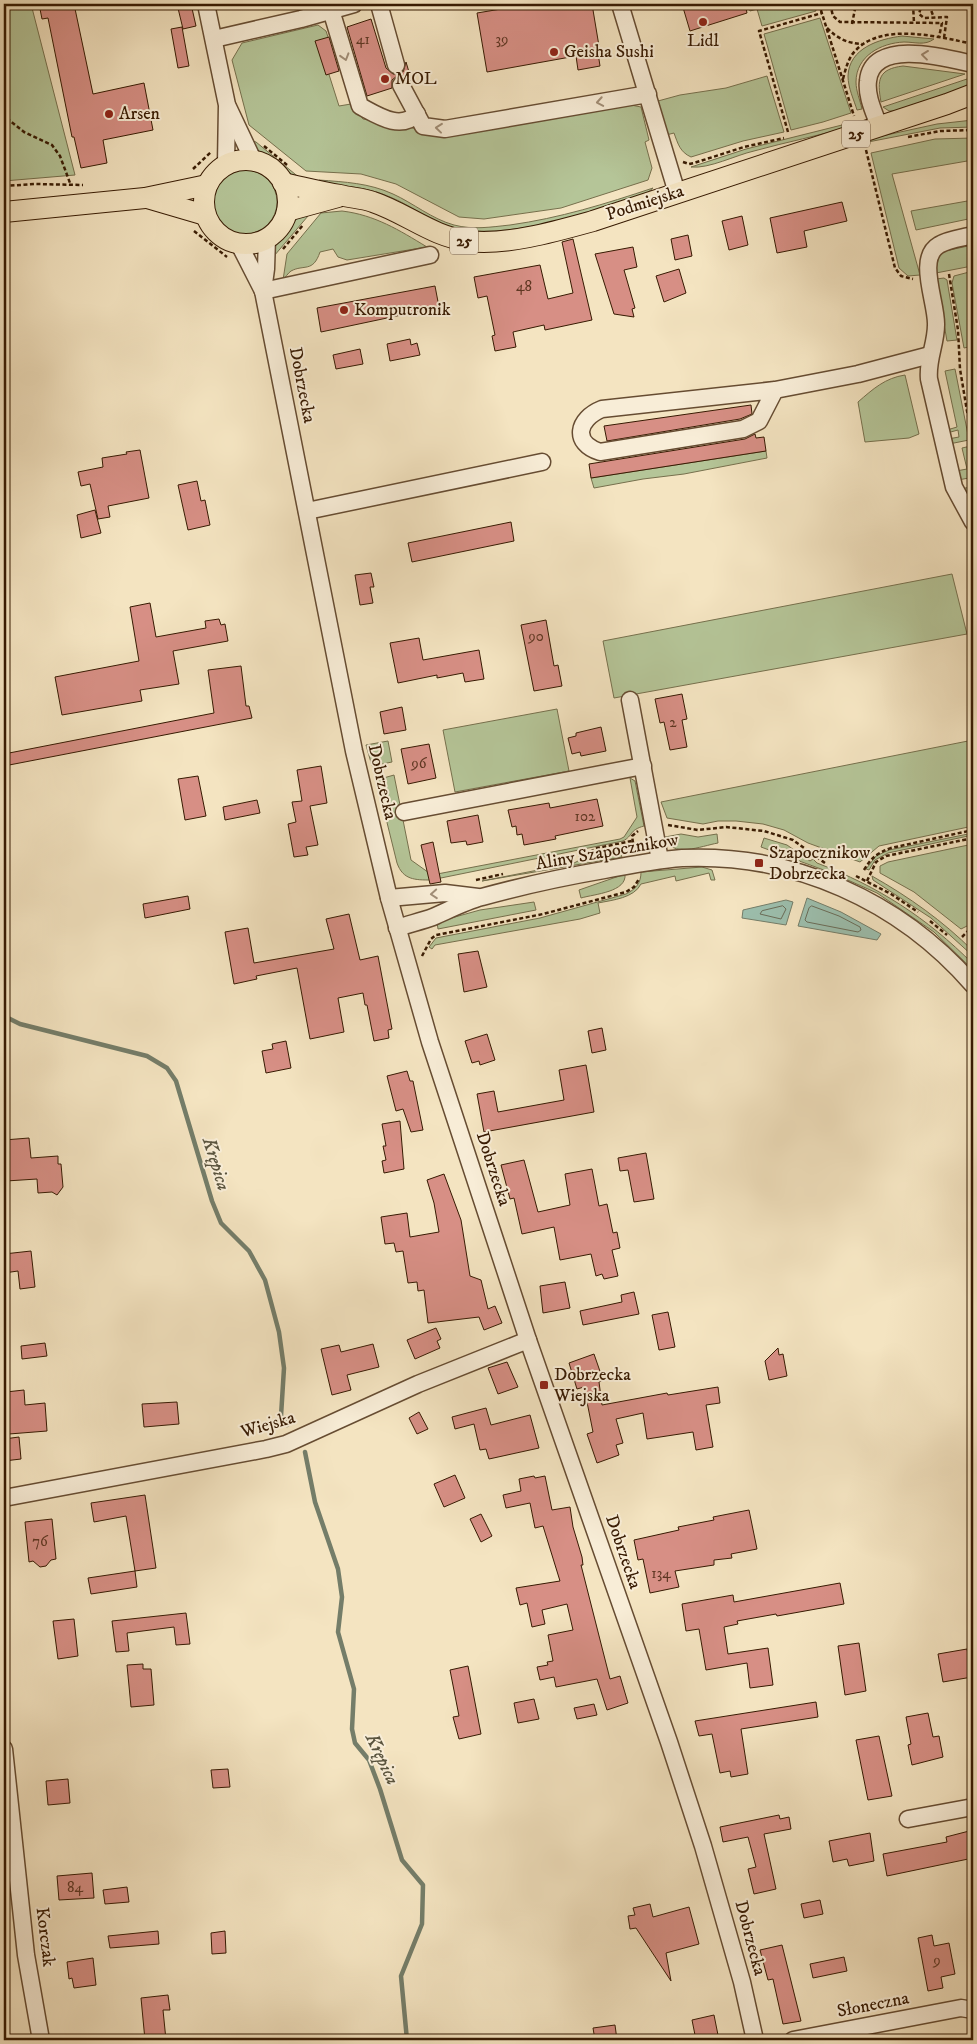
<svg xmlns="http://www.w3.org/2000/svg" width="977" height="2044" font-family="'IM FELL DW Pica',serif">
	<rect width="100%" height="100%" fill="#f4e4c1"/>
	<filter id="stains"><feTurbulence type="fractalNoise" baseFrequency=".004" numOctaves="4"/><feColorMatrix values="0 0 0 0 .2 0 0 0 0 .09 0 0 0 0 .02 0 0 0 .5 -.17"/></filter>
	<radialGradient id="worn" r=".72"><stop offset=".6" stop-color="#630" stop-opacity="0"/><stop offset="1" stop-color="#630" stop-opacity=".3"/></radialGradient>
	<g fill="#b5c598" stroke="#76704d">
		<polygon points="4,4 31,4 75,175 4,181"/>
		<polygon points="747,4 814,4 816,11 762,26 757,9 750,11"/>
		<polygon points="820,18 851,113 823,122 791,130 764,34"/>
		<polygon points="318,25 326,31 329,40 319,43 339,106 351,104 363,119 446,134 631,105 641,107 649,140 645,142 652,168 648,180 561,208 484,219 459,217 396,184 361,174 306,171 249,125 232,60 242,43"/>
		<path d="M 902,36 L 934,39 C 925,46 915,42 904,42 C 881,43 856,56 856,82 C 856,91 860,100 862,109 L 857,110 C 854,100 848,88 848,76 C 849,48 879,39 902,36 Z"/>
		<path d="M 903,66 L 965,74 L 881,102 C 877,80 878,69 903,66 Z"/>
		<path d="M 767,76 L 784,132 L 743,141 L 691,157 C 680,152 678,144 674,133 L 666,135 L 658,101 L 680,95 L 726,88 Z"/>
		<polygon points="973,77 973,85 896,111 889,111 883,107"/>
		<polygon points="973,120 973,127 940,128 868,142 868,139 937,124"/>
		<path d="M 846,124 L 849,124 L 851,126 C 819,136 786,142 754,151 C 736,155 709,169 691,167 L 746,149 Z"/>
		<polygon points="973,138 973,160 892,174 920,275 908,276 899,268 871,153 935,139"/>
		<polygon points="253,141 256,142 301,179 286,175 274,163 258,153"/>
		<circle cx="245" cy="202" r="32"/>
		<path d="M 319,180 C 345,182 369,183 393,194 C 413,203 432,219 454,225 C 473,230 491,227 510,225 C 560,218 605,204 653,188 L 646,194 C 593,211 502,244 448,226 C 427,219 410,205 390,197 C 367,187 343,185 319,185 Z"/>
		<polygon points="973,200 973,218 916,230 911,211"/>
		<path d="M 308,211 L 308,216 L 274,256 L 272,250 C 280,233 292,221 308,211 Z"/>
		<path d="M 342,211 C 375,215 399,230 427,247 L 347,260 L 338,257 L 333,249 L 320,252 C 313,273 304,264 291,271 C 288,273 285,278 283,280 L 287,254 L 321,213 Z"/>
		<polygon points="968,246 972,266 936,273 934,261 945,251"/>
		<polygon points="973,271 973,295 968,296 973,318 973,346 964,348 952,283 954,276"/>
		<polygon points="944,278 947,280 957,340 947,341 936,279"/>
		<polygon points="955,369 969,440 949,444 948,439 959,437 958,430 947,433 947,430 957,427 945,371"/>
		<path d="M 905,375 L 919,434 L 909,438 L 865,442 L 858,402 C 873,389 885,378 905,375 Z"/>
		<polygon points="971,446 973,457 973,500 967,498 960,489 971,487 969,478 958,480 956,471 967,469 962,448"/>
		<polygon points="766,451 767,458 684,474 643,479 594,488 591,478"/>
		<polygon points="952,574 967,634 614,698 603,641"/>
		<polygon points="557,709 569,771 455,792 443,730"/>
		<polygon points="973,740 973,826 879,846 860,862 808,843 784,830 763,824 736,821 718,821 703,824 667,818 661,802"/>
		<polygon points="388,741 392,762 372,766 366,745"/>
		<path d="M 394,775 L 411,860 L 432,875 L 620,839 L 624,837 L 637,817 L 630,778 L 635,781 L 644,826 C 629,830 633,836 623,841 L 431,880 C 415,880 403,880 397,863 L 377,782 L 380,779 Z"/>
		<polygon points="973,833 973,835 888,853 875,860 869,870 866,869 876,856 889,850"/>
		<path d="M 681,834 L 698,837 L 717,834 L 718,843 C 701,846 671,859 665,837 Z"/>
		<path d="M 764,838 L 787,845 L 810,861 L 813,859 L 817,863 C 879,887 926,917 973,964 L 973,970 L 934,932 L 877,893 L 832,873 L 761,847 Z"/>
		<polygon points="973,844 973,923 961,929 914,892 880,873 880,866 888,862"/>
		<polygon points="620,853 622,857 482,881 574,863 592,854"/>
		<path d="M 702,867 L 712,870 L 715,880 L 711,880 L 709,873 L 676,881 L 675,876 L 641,884 C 634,898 613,900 598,903 L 600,913 L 580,919 L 435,945 L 432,949 L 429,947 L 436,938 L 540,918 L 626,894 C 636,889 641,883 641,872 Z"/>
		<path d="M 625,874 C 627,892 595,894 581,898 L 579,890 Z"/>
		<path d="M 872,876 C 909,897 943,921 973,951 L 973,956 L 931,918 L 873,880 Z"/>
		<polygon points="534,902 536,910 438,929 437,922 480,910"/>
	</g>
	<g fill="#9cbfae" stroke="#747d69">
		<polygon points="807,898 841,912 881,934 877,940 798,926"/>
		<polygon points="786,900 793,902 786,925 742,918 743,910"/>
	</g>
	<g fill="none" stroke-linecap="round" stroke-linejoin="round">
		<g stroke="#6a6c58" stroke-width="1">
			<polygon points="783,906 786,909 781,919 760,914 762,911"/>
			<polygon points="812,906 839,916 860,927 861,930 858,932 807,922 805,920 809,908"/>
		</g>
		<g stroke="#747d69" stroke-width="4.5">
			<polyline points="4,1016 20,1024 147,1056 167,1068 176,1081 212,1201 221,1223 249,1251 265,1280 279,1332 284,1368 281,1416 287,1425"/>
			<polyline points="305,1452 315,1502 338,1569 342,1597 338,1632 354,1689 352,1729 355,1743 369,1760 380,1789 402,1860 423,1885 422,1924 401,1976 407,2040"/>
		</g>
	</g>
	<g fill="#d78f85" stroke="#371a02">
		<polygon points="39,4 74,4 93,94 144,83 153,130 103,140 107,163 81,168 74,137 72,137 48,18 42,19"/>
		<polygon points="177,4 191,4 196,26 183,29"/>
		<polygon points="531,4 592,4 600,52 598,53 600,66 578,70 576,56 487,72 477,13"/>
		<polygon points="682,4 745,4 747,13 690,31"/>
		<polygon points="371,19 386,68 393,74 399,74 403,72 406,62 412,82 406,76 397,76 392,80 392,88 367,96 347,27"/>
		<polygon points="182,27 189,66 178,68 171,29"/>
		<polygon points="329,37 339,71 326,75 315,41"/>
		<polygon points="842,202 847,221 804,231 807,247 777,253 770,218"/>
		<polygon points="742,216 748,245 729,250 722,221"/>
		<polygon points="688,235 692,256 675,260 671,239"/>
		<polygon points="573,239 592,320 545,330 544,325 513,332 516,347 495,351 492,336 495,335 487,296 478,298 474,277 540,265 548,299 573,293 562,242"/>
		<polygon points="633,247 637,267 624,270 635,308 632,309 634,317 614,314 595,254"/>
		<polygon points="679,269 686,293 664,302 656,276"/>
		<polygon points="435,286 439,307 321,332 317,308"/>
		<polygon points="410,339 411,345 417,343 420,355 390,361 387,344"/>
		<polygon points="360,349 363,364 336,369 333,355"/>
		<polygon points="751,405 752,414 740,419 607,441 604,426"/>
		<polygon points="755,434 756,438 764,437 766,451 591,478 589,464 745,439"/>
		<polygon points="140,450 149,498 108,506 110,517 98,519 90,484 81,486 78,472 103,467 102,458 127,454 126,452"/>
		<polygon points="197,481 201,501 205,500 210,525 188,530 178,485"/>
		<polygon points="95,510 101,533 81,538 77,515"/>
		<polygon points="511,522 514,541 412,562 408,543"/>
		<polygon points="371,573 374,587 370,587 373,603 360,605 355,575"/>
		<polygon points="150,603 156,637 206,628 205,621 219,619 221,625 225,624 228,641 173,651 179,684 140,690 142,701 62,715 55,677 139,661 130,607"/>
		<polygon points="546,620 554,666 558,665 562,686 534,691 521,625"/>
		<polygon points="419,638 423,660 479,650 484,679 465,682 463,673 437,678 437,675 398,683 390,643"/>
		<polygon points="241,666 246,706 249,706 252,718 4,766 4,754 214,713 208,670"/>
		<polygon points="682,694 687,719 682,720 687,747 670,750 664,722 660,723 655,699"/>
		<polygon points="402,707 406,730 384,734 380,712"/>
		<polygon points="601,727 606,751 581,756 580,752 572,754 568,738 576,736 576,733"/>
		<polygon points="429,744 436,778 408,784 401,749"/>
		<polygon points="321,766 327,803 310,806 318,845 306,847 308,855 294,857 288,824 296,822 292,802 302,801 297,770"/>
		<polygon points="198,776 206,816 185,820 178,779"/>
		<polygon points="597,799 603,826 555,836 556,839 524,845 522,834 517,835 516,826 512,827 508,810 549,803 550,808"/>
		<polygon points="257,800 260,813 225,820 223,807"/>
		<polygon points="478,815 483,842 467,845 466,841 451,843 447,821"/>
		<polygon points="433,842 441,882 430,884 421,845"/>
		<polygon points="188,896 190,909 145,918 143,904"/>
		<polygon points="349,914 360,960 378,956 392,1029 388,1030 389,1038 374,1041 367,1005 365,1005 363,993 338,998 344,1032 310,1039 297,968 256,976 257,979 234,984 225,932 248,928 254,963 334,949 326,919"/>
		<polygon points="478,951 487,987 464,992 458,954"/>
		<polygon points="602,1028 606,1050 592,1053 588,1031"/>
		<polygon points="487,1034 495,1060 480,1065 479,1061 472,1063 465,1041"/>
		<polygon points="286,1041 291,1068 266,1073 262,1051 273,1049 272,1044"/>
		<polygon points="586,1065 594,1112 484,1132 477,1094 494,1091 498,1112 564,1100 559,1070"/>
		<polygon points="407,1071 410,1081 413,1081 423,1130 411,1132 403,1109 396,1111 387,1076"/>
		<polygon points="400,1121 404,1169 384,1173 382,1161 386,1160 383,1146 386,1146 382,1124"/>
		<polygon points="29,1138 31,1158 58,1156 58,1164 61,1164 63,1187 57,1195 52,1192 38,1193 37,1179 6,1181 4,1140"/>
		<polygon points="646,1153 654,1199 634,1202 628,1170 620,1171 618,1158"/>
		<polygon points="524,1160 538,1212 570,1205 565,1174 592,1169 599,1206 607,1204 613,1233 617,1232 620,1248 612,1250 618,1276 604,1279 602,1274 596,1276 591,1254 560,1260 554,1227 522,1234 514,1198 510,1199 501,1165"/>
		<polygon points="444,1174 461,1220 470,1276 481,1280 488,1309 495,1306 502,1323 484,1330 479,1317 428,1323 424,1290 418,1291 417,1282 408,1283 403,1251 396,1252 394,1243 385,1244 381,1217 407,1213 410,1237 439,1232 434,1203 427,1180"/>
		<polygon points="31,1251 35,1287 20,1289 18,1271 4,1273 4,1254"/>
		<polygon points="565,1282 570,1308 543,1313 540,1286"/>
		<polygon points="634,1292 639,1314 583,1325 580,1311 622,1302 621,1295"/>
		<polygon points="668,1312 675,1347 659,1350 652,1315"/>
		<polygon points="436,1328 441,1339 437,1341 440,1348 415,1359 407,1340"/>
		<polygon points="45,1343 47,1356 22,1359 21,1346"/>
		<polygon points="373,1344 379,1367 347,1375 351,1390 332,1395 321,1349 339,1345 341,1352"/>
		<polygon points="778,1348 779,1355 783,1354 787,1376 769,1380 765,1361"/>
		<polygon points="594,1354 603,1380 599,1382 602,1405 667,1393 668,1395 718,1387 720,1403 706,1405 713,1447 696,1450 693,1432 647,1439 643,1413 616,1419 623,1443 616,1445 619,1455 597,1463 587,1434 593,1432 584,1387 577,1389 569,1363"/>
		<polygon points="507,1362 518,1387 498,1394 488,1368"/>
		<polygon points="24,1390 25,1405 45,1403 47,1431 9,1434 6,1392"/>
		<polygon points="177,1402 179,1424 144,1427 142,1404"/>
		<polygon points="486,1408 491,1425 530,1415 539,1448 489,1459 486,1449 480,1450 474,1424 455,1429 452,1417"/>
		<polygon points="419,1412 428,1429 417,1434 409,1418"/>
		<polygon points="19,1437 21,1459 4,1461 4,1439"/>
		<polygon points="455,1475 465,1498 444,1507 434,1484"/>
		<polygon points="534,1476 535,1478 545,1476 552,1510 570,1507 573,1527 582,1557 583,1565 581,1565 610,1679 620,1676 628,1703 607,1710 597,1679 556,1687 554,1677 540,1680 537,1667 548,1665 547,1662 553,1661 548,1635 573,1630 567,1604 542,1610 545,1624 532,1627 527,1603 520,1605 516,1588 560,1581 543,1526 535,1528 530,1503 506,1508 503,1495 521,1491 519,1479"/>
		<polygon points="145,1495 156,1568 135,1571 126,1516 94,1522 91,1503"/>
		<polygon points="749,1510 757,1549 731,1554 732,1558 714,1560 714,1565 675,1571 679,1587 650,1593 643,1559 638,1560 634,1540 679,1530 678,1527 714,1520 713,1517"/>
		<polygon points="481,1514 492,1536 481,1542 470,1519"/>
		<polygon points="52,1519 56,1559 51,1560 46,1566 40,1567 33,1561 29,1562 25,1522"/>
		<polygon points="135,1571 137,1587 91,1594 88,1578"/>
		<polygon points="840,1583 844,1604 777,1616 776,1614 737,1621 738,1624 724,1627 728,1654 768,1648 773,1685 750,1688 747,1663 706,1670 699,1629 686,1631 682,1604 733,1595 734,1602"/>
		<polygon points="186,1613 190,1644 176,1645 174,1627 127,1633 129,1651 116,1652 112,1621"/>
		<polygon points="74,1619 78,1656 58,1659 53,1621"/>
		<polygon points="859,1643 866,1691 845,1695 838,1646"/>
		<polygon points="967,1649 972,1677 943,1682 938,1654"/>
		<polygon points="143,1664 143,1669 151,1669 154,1705 131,1707 127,1665"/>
		<polygon points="468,1666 481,1734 459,1739 453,1717 459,1716 450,1670"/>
		<polygon points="534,1699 539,1719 518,1723 514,1703"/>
		<polygon points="816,1702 818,1717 741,1729 748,1774 731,1777 730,1771 720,1773 712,1734 699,1736 695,1721"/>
		<polygon points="594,1704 597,1715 577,1719 574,1708"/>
		<polygon points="928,1713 933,1737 939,1736 943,1757 912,1765 908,1745 911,1744 906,1717"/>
		<polygon points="879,1736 892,1796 868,1800 856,1740"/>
		<polygon points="228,1769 230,1787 213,1788 211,1770"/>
		<polygon points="68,1779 70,1803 48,1805 46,1781"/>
		<polygon points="779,1815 780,1819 789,1817 791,1829 764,1834 776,1889 754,1894 748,1869 756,1867 748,1837 723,1842 720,1827"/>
		<polygon points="973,1830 973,1858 887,1876 883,1854 947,1842 946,1837"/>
		<polygon points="870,1833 874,1861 849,1866 847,1859 833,1862 829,1841"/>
		<polygon points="92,1873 94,1898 59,1900 57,1876"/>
		<polygon points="127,1887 129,1902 105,1904 103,1890"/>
		<polygon points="820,1900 823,1914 804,1918 801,1904"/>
		<polygon points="650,1904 653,1917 689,1907 699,1944 666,1953 671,1981 636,1928 630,1929 628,1916 635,1915 633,1908"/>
		<polygon points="158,1931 159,1944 110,1948 108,1936"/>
		<polygon points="225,1931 226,1953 212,1954 211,1933"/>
		<polygon points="932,1935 934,1946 949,1943 955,1974 941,1977 943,1988 928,1991 918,1938"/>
		<polygon points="782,1945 801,2021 783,2024 773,1979 768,1980 760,1950"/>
		<polygon points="844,1957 847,1971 813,1978 810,1964"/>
		<polygon points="93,1958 96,1985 74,1988 72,1978 69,1979 67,1962"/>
		<polygon points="168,1995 170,2010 163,2010 166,2040 145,2040 141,1998"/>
		<polygon points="714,2015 719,2040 696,2040 692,2020"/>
		<polygon points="615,2025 617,2040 595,2040 593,2028"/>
	</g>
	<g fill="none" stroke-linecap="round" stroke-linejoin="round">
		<g stroke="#664c32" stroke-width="19">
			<g id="minor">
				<polyline points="206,4 227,105 226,164"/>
				<polyline points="379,4 396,65"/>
				<polyline points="620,4 677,193"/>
				<path d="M 331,10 L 360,106 C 377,115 400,131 417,114"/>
				<polyline points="214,39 301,19 354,4"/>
				<polyline points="401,85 423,126 445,129 648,94"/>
				<polyline points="228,107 253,160"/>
				<path d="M 879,126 C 874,112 866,96 868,81 C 872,37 947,58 973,64"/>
				<path d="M 973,235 C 962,238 949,239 939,245 C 916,258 937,303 936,325 C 936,344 927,360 929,379 L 954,487 L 973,522"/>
				<polyline points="267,238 266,269 263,291 354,751 389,898 430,1042 528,1340 669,1742 703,1846 742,1982 755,2040"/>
				<polyline points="239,244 263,291"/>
				<polyline points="263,291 430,255"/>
				<path d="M 775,390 L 759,421 L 743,429 L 600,452 C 572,443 577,419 602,409 L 775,390 L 858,374 L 930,355"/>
				<polyline points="307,511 542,462"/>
				<polyline points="630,700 660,860"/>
				<polyline points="404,812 643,766"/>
				<polyline points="389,898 445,893 478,897"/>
				<path d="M 397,928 C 409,924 422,921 433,917 C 449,910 466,901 482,897 C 522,886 563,877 604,870 C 630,865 656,860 682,858 C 794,853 900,901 973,985"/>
				<polyline points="4,1498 266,1449 286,1444 418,1384 528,1340"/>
				<polyline points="4,1749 26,1955 41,2040"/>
				<polyline points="908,1819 973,1807"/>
				<polyline points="793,2040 961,2008 973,2010"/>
			</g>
		</g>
		<g stroke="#371a02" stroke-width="22">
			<g id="major">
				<circle cx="246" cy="202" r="42"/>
				<path d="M 283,183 C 302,187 321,192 340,195 C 351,198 362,198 373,202 C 406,213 433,237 468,241 C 505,246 557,231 593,221 L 947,104 L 973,94"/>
				<polyline points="147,198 205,215"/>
				<polyline points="287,211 338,197"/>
				<polyline points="4,212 145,198 207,185"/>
			</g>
		</g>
		<g stroke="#371a02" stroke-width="2.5" stroke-dasharray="4 2.5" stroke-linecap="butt">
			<polyline points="819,4 854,116"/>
			<polyline points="830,4 833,16 840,22 942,23 939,37"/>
			<polyline points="913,4 914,23"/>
			<polyline points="932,4 921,7 919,14 924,18 947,17 944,38"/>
			<polyline points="929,5 934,18"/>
			<polyline points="852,24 856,4"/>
			<path d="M 827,28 C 838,39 847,43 862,44"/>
			<path d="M 843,79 C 846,68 848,58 856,50 C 883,22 940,37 973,44"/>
			<polyline points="4,112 9,120 24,132 52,145 60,156 70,183"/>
			<polyline points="788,132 759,31 822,13"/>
			<polyline points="908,137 940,131 973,130"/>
			<polyline points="264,146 287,165"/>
			<polyline points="866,150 895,268 901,276 913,279"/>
			<polyline points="683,162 689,164 694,163 744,147 784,138"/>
			<polyline points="193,169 211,152"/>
			<polyline points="4,186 35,184 83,185"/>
			<polyline points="194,231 227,257"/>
			<polyline points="283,249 303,225"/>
			<polyline points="949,274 958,330 960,369 967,411 973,439"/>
			<polyline points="668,825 698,830 726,827 764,831 793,840 825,863"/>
			<polyline points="634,849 632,836 638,831"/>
			<polyline points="579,858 597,848 632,841"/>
			<path d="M 864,870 C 871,858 877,853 891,848 L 973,830"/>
			<polyline points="856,876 891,894 918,912"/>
			<polyline points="476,880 503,874"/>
			<polyline points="867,881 876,862 886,856 973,838"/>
			<polyline points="930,921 947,935"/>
			<polyline points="962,937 973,926"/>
			<polyline points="422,956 431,939 436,935 543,914 626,892 634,887 639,879"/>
		</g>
		<use href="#minor" stroke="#f8edd7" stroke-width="16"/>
		<use href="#major" stroke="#f4e4c1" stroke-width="20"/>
	</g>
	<defs><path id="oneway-chevron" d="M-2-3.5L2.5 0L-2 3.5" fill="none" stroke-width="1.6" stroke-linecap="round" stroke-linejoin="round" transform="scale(1.25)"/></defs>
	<g stroke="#a18e77">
		<use href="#oneway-chevron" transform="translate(925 55) rotate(-173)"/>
		<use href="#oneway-chevron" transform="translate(345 57) rotate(73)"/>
		<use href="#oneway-chevron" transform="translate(600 102) rotate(170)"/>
		<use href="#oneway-chevron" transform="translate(439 128) rotate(-174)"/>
		<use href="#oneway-chevron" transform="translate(434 894) rotate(176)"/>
	</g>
	<g fill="#8f2418" stroke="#f8edd7" stroke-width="2">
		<circle cx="703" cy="22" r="5"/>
		<circle cx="554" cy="52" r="5"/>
		<circle cx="385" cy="79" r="5"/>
		<circle cx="109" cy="114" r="5"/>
		<circle cx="344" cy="310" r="5"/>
		<rect x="754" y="858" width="10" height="10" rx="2.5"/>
		<rect x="539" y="1380" width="10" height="10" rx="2.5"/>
	</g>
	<g text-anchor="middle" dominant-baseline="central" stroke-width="4" stroke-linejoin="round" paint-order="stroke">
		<g font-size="15" fill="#5f3723">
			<text x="363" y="39">41</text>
			<text x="502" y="39">39</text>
			<text x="524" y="286">48</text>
			<text x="536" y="636">90</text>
			<text x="673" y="722">2</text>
			<text x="419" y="763">96</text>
			<text x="585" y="816">102</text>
			<text x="40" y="1541">76</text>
			<text x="661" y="1573">134</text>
			<text x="75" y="1887">84</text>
			<text x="937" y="1960">9</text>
		</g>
		<g fill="#f8edd7" stroke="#715942" stroke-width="1">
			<rect x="842" y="120.5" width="28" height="27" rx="4"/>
			<rect x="450" y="227.5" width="28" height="27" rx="4"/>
		</g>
		<g font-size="16" font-weight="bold" fill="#371a02">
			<text x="856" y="134">25</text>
			<text x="464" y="241">25</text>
		</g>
		<g font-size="18" fill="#371a02" stroke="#f8edd7" text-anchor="start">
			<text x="703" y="41" text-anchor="middle">Lidl</text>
			<text x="564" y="52">Geisha Sushi</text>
			<text x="395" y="79">MOL</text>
			<text x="119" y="114">Arsen</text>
			<text x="354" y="310">Komputronik</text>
			<text x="769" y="853">Szapocznikow<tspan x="769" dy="21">Dobrzecka</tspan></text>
			<text x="554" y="1375">Dobrzecka<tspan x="554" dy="21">Wiejska</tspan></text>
		</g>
		<g font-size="18" fill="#371a02" stroke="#f8edd7">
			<text transform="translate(645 203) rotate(-18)">Podmiejska</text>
			<text transform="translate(302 385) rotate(79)">Dobrzecka</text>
			<text transform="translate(382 782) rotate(77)">Dobrzecka</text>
			<text transform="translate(607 852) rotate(-10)">Aliny Szapocznikow</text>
			<text transform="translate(493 1169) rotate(72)">Dobrzecka</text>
			<text transform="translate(268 1425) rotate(-16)">Wiejska</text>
			<text transform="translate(623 1552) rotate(71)">Dobrzecka</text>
			<text transform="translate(45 1937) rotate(83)">Korczak</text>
			<text transform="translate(750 1938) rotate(75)">Dobrzecka</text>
			<text transform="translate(873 2005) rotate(-11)">Słoneczna</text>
		</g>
		<g font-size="19" font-style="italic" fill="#5a543e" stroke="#f8edd7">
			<text transform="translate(216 1164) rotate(73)">Krępica</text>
			<text transform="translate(382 1759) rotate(65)">Krępica</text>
		</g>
	</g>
	<rect width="977" height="2044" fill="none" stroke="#f4e4c1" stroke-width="20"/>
	<rect x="5" y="5" width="967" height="2034" fill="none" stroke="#371a02" stroke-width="2.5"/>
	<rect x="10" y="10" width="957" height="2024" fill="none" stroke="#371a02"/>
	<rect width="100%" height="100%" filter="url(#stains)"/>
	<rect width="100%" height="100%" fill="url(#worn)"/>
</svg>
